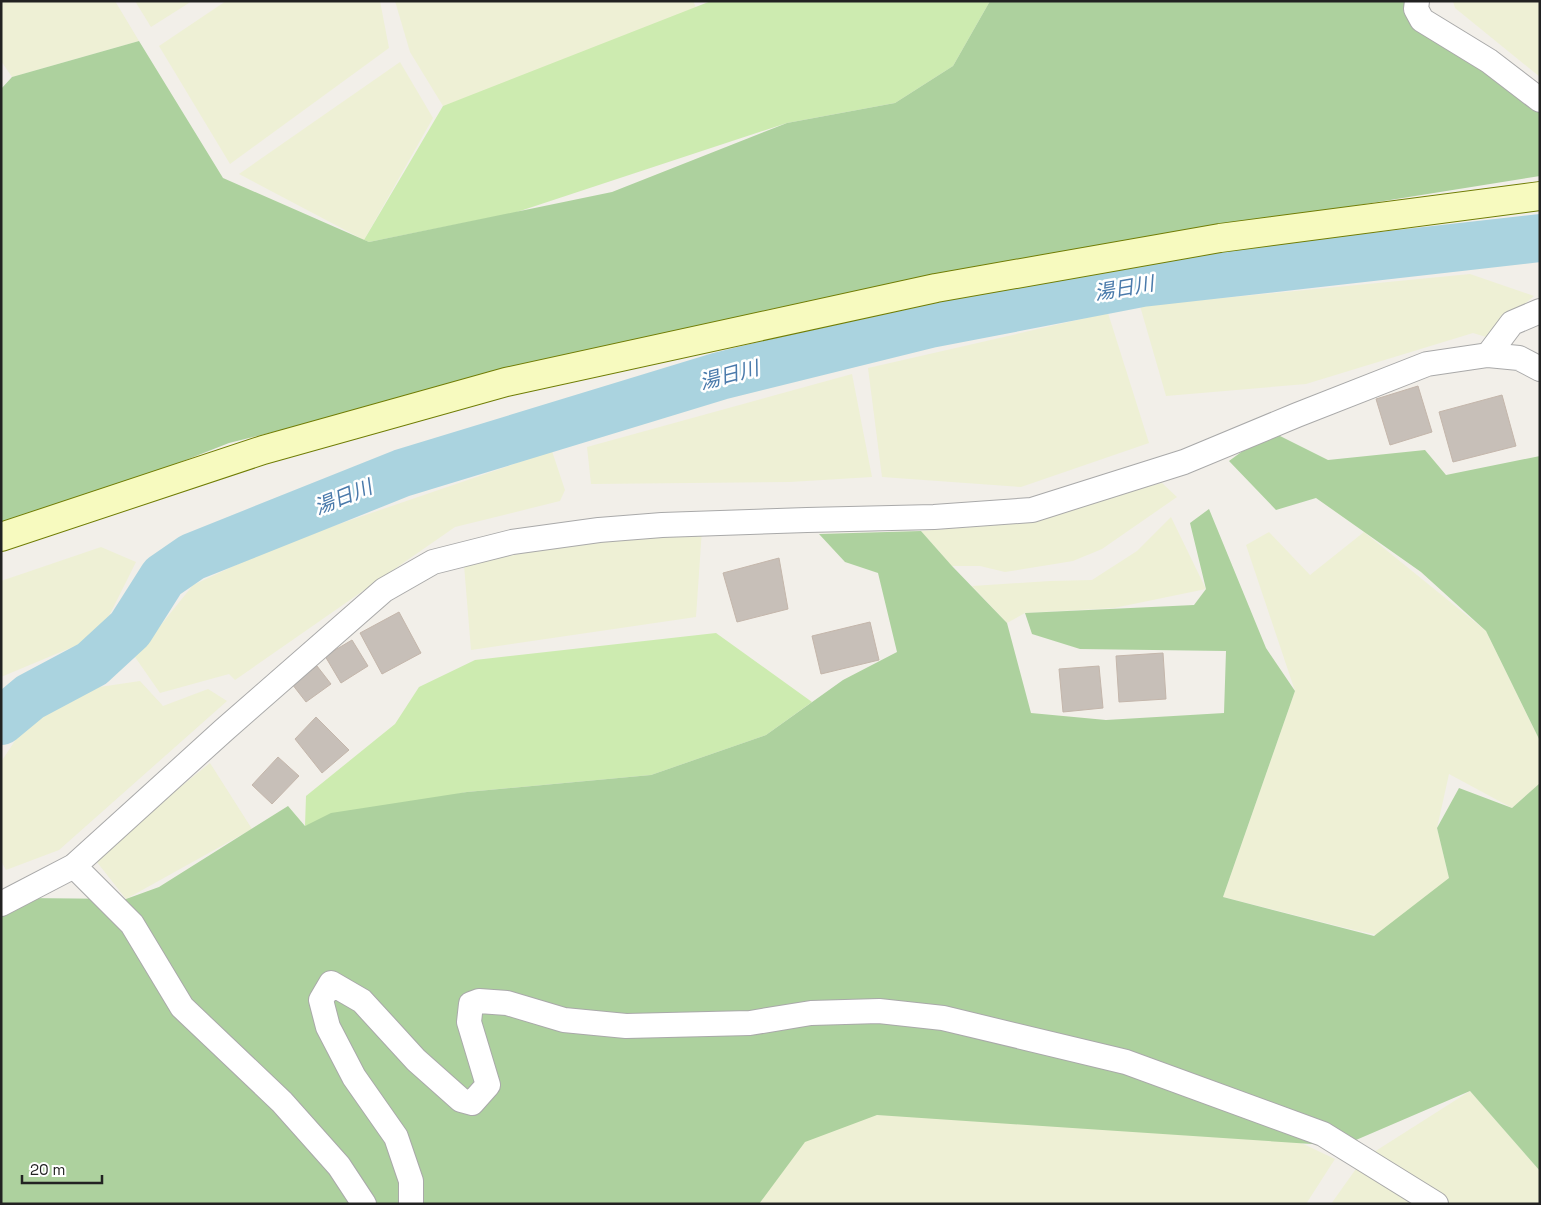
<svg xmlns="http://www.w3.org/2000/svg" width="1541" height="1205" font-family="'Space Grotesk','Noto Sans JP',sans-serif">
	<rect width="100%" height="100%" fill="#f2efe9"/>
	<g fill="#eef0d5">
		<polygon points="1,1 115,1 139,41 12,77 1,61"/>
		<polygon points="135,1 192,1 151,27"/>
		<polygon points="226,1 380,1 389,48 230,164 159,46"/>
		<polygon points="395,1 693,1 699,14 443,106 410,52"/>
		<polygon points="1453,1 1540,1 1540,77 1455,8"/>
		<polygon points="400,62 433,118 364,240 239,174"/>
		<polygon points="1470,274 1534,296 1486,337 1473,333 1306,384 1166,396 1140,306"/>
		<polygon points="1108,313 1149,443 1021,487 882,477 868,368"/>
		<polygon points="852,374 872,477 790,482 591,484 587,447"/>
		<polygon points="552,451 565,490 560,501 455,527 235,680 229,674 160,693 135,657 193,585 281,544"/>
		<polygon points="1162,483 1177,497 1102,549 1073,561 1005,572 980,566 952,566 921,531 997,525"/>
		<polygon points="1171,517 1206,589 1114,608 1025,613 1007,623 972,586 1050,581 1092,580 1137,551"/>
		<polygon points="702,529 696,617 471,650 464,565 563,545"/>
		<polygon points="1269,532 1310,575 1364,532 1486,631 1540,741 1540,783 1512,808 1449,774 1437,828 1449,878 1399,940 1346,928 1223,897 1295,691 1246,545"/>
		<polygon points="101,547 136,562 99,636 1,677 1,581"/>
		<polygon points="140,681 163,706 208,689 227,701 59,850 6,870 1,861 1,762 45,695"/>
		<polygon points="210,763 252,829 126,899 93,857"/>
		<polygon points="554,1037 1144,1069 1335,1159 1306,1204 679,1204"/>
		<polygon points="1470,1091 1540,1171 1540,1204 1331,1204 1363,1159"/>
	</g>
	<g fill="#cdebb0">
		<polygon points="711,1 990,1 953,66 895,103 787,123 514,213 369,242 364,240 443,106"/>
		<polygon points="716,633 812,702 766,735 651,775 467,792 305,826 306,796 395,724 419,687 475,660"/>
	</g>
	<g fill="#add19e">
		<polygon points="990,1 1429,1 1427,14 1540,111 1540,176 1010,261 767,310 229,443 84,500 1,522 1,89 12,77 139,41 223,178 369,242 612,192 787,123 895,103 953,66"/>
		<polygon points="1270,431 1328,460 1425,450 1446,475 1540,456 1540,741 1486,631 1421,572 1316,498 1276,510 1229,461"/>
		<polygon points="1209,509 1266,648 1295,691 1223,897 1374,936 1449,878 1437,828 1459,788 1512,808 1540,783 1540,1171 1470,1091 1342,1146 877,1115 805,1142 759,1204 1,1204 1,902 24,898 126,899 159,887 288,806 305,826 331,813 467,792 651,775 766,735 843,680 897,652 878,573 845,562 819,534 921,531 952,566 1007,623 1031,713 1106,720 1224,713 1226,651 1080,649 1032,634 1025,613 1194,605 1206,589 1190,523"/>
	</g>
	<g fill="none" stroke-linecap="round" stroke-linejoin="round">
		<polyline stroke="#aad3df" stroke-width="48" points="1,721 30,697 92,664 130,629 163,577 192,557 402,473 720,376 930,324 1142,283 1540,238"/>
	</g>
	<g fill="#c7bfb8" stroke="#c4b6ab">
		<polygon points="1418,386 1432,432 1390,445 1376,399"/>
		<polygon points="1502,395 1516,446 1453,462 1439,412"/>
		<polygon points="779,558 788,609 737,622 723,573"/>
		<polygon points="399,612 421,653 382,674 360,633"/>
		<polygon points="870,622 879,660 821,674 812,636"/>
		<polygon points="352,640 368,666 341,683 325,656"/>
		<polygon points="1163,653 1166,699 1119,702 1116,656"/>
		<polygon points="317,666 331,684 306,702 292,684"/>
		<polygon points="1099,666 1103,708 1063,712 1059,669"/>
		<polygon points="316,717 349,750 322,773 295,739"/>
		<polygon points="278,757 299,776 272,804 252,785"/>
	</g>
	<g fill="none" stroke-linecap="round" stroke-linejoin="round">
		<g stroke="#a9a9a9" stroke-width="26">
			<g id="street">
				<polyline points="1417,1 1416,9 1422,20 1489,61 1540,100"/>
				<polyline points="1488,355 1512,323 1540,311"/>
				<polyline points="74,866 132,924 182,1007 282,1102 339,1166 364,1204"/>
				<polyline points="1,904 74,866 224,730 384,590 433,562 512,542 599,530 662,525 807,520 934,517 1032,510 1184,462 1297,415 1427,364 1488,355 1519,358 1540,369"/>
				<polyline points="411,1204 411,1181 396,1137 354,1077 328,1027 321,1000 331,983 362,1001 416,1060 461,1100 472,1103 488,1085 469,1022 471,1004 479,1001 507,1003 564,1020 626,1026 750,1023 811,1013 879,1011 943,1018 1126,1062 1323,1134 1436,1204"/>
			</g>
		</g>
		<g stroke="#707d05" stroke-width="30">
			<polyline id="secondary" points="1,537 263,450 506,382 936,288 1220,238 1540,196"/>
		</g>
		<use href="#street" stroke="#fff" stroke-width="24"/>
		<use href="#secondary" stroke="#f7fabf" stroke-width="28"/>
	</g>
	<g text-anchor="middle" dominant-baseline="central" stroke-width="5" stroke-linejoin="round" paint-order="stroke">
		<g font-size="20" font-style="italic" fill="#4a7aab" stroke="#fff">
			<text transform="translate(1124 288) rotate(-10)">湯日川</text>
			<text transform="translate(729 375) rotate(-15)">湯日川</text>
			<text transform="translate(343 497) rotate(-22)">湯日川</text>
		</g>
	</g>
	<rect width="1541" height="1205" fill="none" stroke="#222222" stroke-width="5"/>
	<path d="M22 1175v8h80v-8" fill="none" stroke="#222222" stroke-width="2.5"/>
	<text x="30" y="1175" font-size="15" fill="#222222" stroke="#ffffff" stroke-width="4" paint-order="stroke">20 m</text>
</svg>
